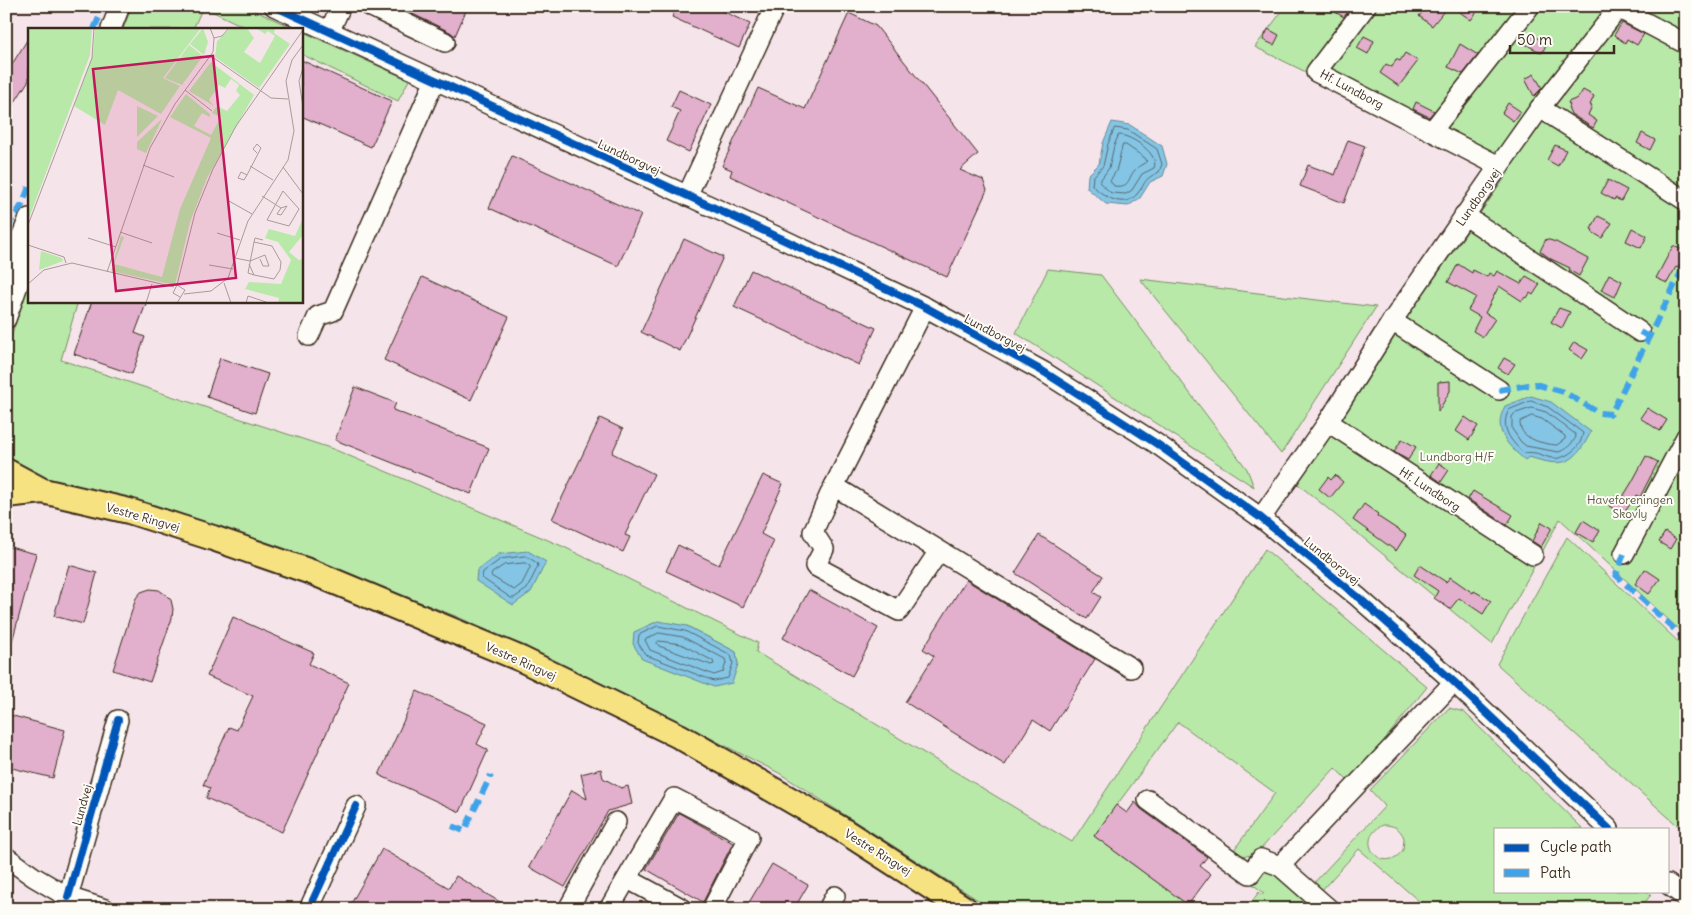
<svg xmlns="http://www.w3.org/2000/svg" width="1692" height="915" font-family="Delius,sans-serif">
	<rect width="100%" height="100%" fill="#f5e5ea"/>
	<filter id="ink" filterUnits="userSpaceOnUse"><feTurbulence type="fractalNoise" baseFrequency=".02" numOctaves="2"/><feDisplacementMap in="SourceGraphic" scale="10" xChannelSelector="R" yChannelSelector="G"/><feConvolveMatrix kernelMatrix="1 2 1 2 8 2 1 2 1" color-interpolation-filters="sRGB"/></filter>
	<g filter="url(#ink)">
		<g fill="#b8e9a9" stroke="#7a8a64" fill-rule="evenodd">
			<polygon points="132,6 245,6 295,29 249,29 203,7 193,29 123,29"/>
			<polygon points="1286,6 1686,6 1686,636 1560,519 1492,644 1293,480 1509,172 1255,47"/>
			<polygon points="301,31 409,80 398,101 301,54"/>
			<polygon points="1048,269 1101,275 1247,469 1254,487 1016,333"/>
			<polygon points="1140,279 1376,307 1281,454"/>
			<path d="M 29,284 L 29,301 L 78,301 L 61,360 L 333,449 L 562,546 L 758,643 L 756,652 L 1072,842 L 1265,549 L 1427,687 L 1350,783 L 1335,768 L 1257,853 C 1247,857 1243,857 1234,850 L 1275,793 L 1178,722 L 1094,836 L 1194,909 L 992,909 L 779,773 L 633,699 L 458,617 L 294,553 L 155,505 L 43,480 L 20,470 L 6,456 L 6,351 ZM 687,626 L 736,652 L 738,664 Z"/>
			<polygon points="1567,537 1686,649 1686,833 1497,664"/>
			<path d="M 1449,708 L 1464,712 L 1583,829 L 1496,829 L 1496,891 L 1647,891 L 1651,895 L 1639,909 L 1428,909 L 1359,849 L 1320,892 L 1312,885 L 1385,806 L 1370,790 ZM 1383,825 C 1394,825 1400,828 1404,838 L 1403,850 C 1383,877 1352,840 1383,825 Z"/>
			<polygon points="1264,865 1309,905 1306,909 1246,909 1259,892 1262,895 1264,893 1251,883"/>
		</g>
		<g fill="#84c5e5" stroke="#678795">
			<polygon points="1112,122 1130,125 1162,146 1167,164 1163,176 1150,182 1140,198 1128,206 1106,204 1087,188 1088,175 1099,164 1103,143"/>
			<path d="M 1531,396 L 1551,402 L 1591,432 C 1574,465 1564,468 1529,457 L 1525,460 C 1507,445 1492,430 1505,406 Z"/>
			<polygon points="528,551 546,562 531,592 513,605 476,581 477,570 499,554"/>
			<polygon points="658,621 687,626 736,652 738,664 732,683 714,687 642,659 633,644 634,632"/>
		</g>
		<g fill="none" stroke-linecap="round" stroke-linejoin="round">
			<g stroke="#58686e" stroke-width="1">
				<path d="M 1115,128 L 1128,130 L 1157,149 L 1162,164 L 1159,172 C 1141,181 1148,181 1137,194 C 1124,210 1103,196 1092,185 L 1093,177 L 1103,166 L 1108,144 Z"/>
				<path d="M 1119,135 C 1131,135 1160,154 1154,168 L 1142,174 L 1132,190 L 1126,194 L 1111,193 L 1099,182 L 1109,168 L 1114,146 Z"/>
				<path d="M 1123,145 L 1126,145 L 1145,158 L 1147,161 C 1144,164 1140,165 1137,168 C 1126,178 1132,188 1114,186 L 1110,181 L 1116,171 Z"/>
				<path d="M 1531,401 L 1548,407 L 1583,433 C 1582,439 1579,446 1574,450 C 1551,469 1545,449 1524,453 C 1511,442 1499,427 1509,410 Z"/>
				<path d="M 1532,408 L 1546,412 L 1575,434 L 1576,437 C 1572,444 1566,450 1558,452 L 1526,446 L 1521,442 L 1512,429 L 1512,417 L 1514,414 Z"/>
				<path d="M 1532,416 L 1542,419 L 1565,436 L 1565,439 L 1557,445 C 1543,444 1519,439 1520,422 Z"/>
				<polygon points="526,556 537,563 538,566 527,589 514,598 511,598 482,578 483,572 501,559"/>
				<polygon points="525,563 530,566 530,568 522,584 514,590 491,576 492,573 504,565"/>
				<polygon points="658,626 685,631 731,655 733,663 728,678 714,681 646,655 638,643 639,635"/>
				<polygon points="659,633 683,637 725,659 726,663 723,672 714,675 650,650 645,640"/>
				<polygon points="659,641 681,644 713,661 714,664 711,665 659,646 657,643"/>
			</g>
		</g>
		<g fill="#e2afcc" stroke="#3b2a1e">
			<polygon points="396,6 468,6 455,36 450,32"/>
			<polygon points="677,6 712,6 750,24 739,48 672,17"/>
			<polygon points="1324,6 1352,6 1344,17"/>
			<polygon points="1427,6 1448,6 1432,26 1419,16"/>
			<polygon points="1451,6 1481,6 1471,20"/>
			<polygon points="849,13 876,26 978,154 960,170 983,180 987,190 947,277 730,176 732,170 722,166 758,88 805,109"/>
			<polygon points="1622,23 1644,34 1637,45 1627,39 1625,43 1614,35"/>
			<polygon points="1268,29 1279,35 1274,45 1263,40"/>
			<polygon points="1530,34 1547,43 1542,53 1525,44"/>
			<polygon points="1364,36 1374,41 1368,54 1357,48"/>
			<polygon points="29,37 29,80 6,116 6,74"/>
			<polygon points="1460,44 1478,55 1463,74 1448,67"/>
			<polygon points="1405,53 1418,61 1399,86 1380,73 1386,64 1392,67 1396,59 1400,61"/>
			<polygon points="301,60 392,101 371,147 301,116"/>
			<polygon points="1534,74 1542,88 1534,96 1525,79"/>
			<polygon points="679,90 711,105 689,152 666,141 680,111 671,107"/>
			<polygon points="1583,90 1594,96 1590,105 1592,106 1588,115 1597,121 1593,128 1571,114 1568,107 1570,106 1568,102 1578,98"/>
			<polygon points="1416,102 1434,111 1429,117 1413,109"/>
			<polygon points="1508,103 1520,111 1513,121 1502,113"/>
			<polygon points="1642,133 1655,140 1650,150 1637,143"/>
			<polygon points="1348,140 1365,146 1344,203 1300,186 1308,165 1335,175"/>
			<polygon points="1555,145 1566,150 1558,166 1547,160"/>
			<polygon points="512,156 641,215 618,266 489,208"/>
			<polygon points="1608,180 1627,190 1621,201 1615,198 1614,200 1601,193"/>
			<polygon points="1598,216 1612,223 1602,238 1592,232 1593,230 1591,229"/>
			<polygon points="1632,228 1647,236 1641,248 1626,241"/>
			<polygon points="684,239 723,257 680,351 641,332"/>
			<polygon points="1546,239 1556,242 1588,259 1579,276 1569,270 1570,268 1551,259 1540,251"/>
			<polygon points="1673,246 1683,250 1682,254 1685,255 1678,268 1676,267 1667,283 1656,278"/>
			<polygon points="1458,264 1472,273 1473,270 1487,277 1489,273 1494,276 1497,271 1521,284 1526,276 1540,284 1533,295 1530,293 1527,298 1525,297 1522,301 1499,286 1485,313 1495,319 1483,337 1473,331 1480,317 1468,310 1476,297 1448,282"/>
			<polygon points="751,270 876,328 859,365 734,307"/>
			<polygon points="1609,274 1622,281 1615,297 1601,290"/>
			<polygon points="422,277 509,317 471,400 384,360"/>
			<polygon points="92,301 147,301 135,333 145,337 132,374 74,354"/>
			<polygon points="1559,308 1570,312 1562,328 1551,322"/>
			<polygon points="1574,342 1588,350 1582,359 1569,350"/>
			<polygon points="220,358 268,374 255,413 207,397"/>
			<polygon points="1504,358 1515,364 1508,374 1498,368"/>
			<polygon points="1450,381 1450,391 1438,412 1438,382"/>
			<polygon points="355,387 396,403 393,410 489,448 471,494 335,440"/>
			<polygon points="1647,408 1667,420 1660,431 1640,418"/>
			<polygon points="1465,417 1478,426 1469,440 1456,431"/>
			<polygon points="600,418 623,429 612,453 654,474 625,535 630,537 623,552 552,519"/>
			<polygon points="1402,439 1416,447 1408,460 1394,452"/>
			<polygon points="1646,456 1658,462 1640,497 1636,495 1623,515 1609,506 1615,496 1621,500 1632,482"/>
			<polygon points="1439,463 1449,470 1441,482 1431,475"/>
			<polygon points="763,475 783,484 761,534 774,541 743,607 666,571 678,545 719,565"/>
			<polygon points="1335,475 1343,482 1330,498 1319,489 1328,477 1331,480"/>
			<polygon points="1473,491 1513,515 1507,525 1468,499"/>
			<polygon points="1364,504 1378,514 1377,516 1406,535 1396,551 1353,520"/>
			<polygon points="1583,520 1600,531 1593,542 1576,532"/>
			<polygon points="1542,522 1552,528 1541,547 1532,541"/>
			<polygon points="1665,532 1676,539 1670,549 1659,542"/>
			<polygon points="1039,535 1103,576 1093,592 1101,597 1087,619 1015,573"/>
			<polygon points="6,546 36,554 10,649 6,649"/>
			<polygon points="69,565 97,573 83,624 54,616"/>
			<polygon points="1420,565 1446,582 1450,577 1473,593 1474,591 1481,595 1491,601 1483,614 1459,598 1450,609 1434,598 1438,591 1414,575"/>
			<polygon points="1645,569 1660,579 1649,594 1635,584"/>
			<polygon points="966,580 1095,659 1050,731 1033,720 1005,765 905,702 934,656 923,649"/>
			<polygon points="150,589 159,590 166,595 171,600 173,609 172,618 150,682 113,670 136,598 141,592"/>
			<polygon points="809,590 878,628 852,676 783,638"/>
			<polygon points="233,617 314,653 309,664 349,683 282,832 206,798 210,788 203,785 229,727 237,730 253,696 207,676"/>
			<polygon points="417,691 487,723 477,744 488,750 460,812 379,775"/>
			<polygon points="6,714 65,730 53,778 8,767 6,763"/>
			<polygon points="601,769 603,778 621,788 628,786 632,804 608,811 565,887 529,867 572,790 587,799 581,774"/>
			<polygon points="1135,802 1141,809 1207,857 1200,866 1211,874 1188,905 1094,836 1116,805 1127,813"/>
			<polygon points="679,813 733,843 703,902 646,869"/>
			<polygon points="382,849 449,888 456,876 512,909 348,909"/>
			<polygon points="772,864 808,885 794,909 745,909"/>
		</g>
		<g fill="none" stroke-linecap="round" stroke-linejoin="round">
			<g stroke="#3b2a1e" stroke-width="22">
				<g id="minor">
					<polyline points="274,6 782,239 925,307 1044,372 1157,444 1261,518 1358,597 1454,682 1609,829"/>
					<polyline points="369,6 445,42"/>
					<polyline points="1366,6 1316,72 1499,166"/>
					<polyline points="1618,8 1686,44"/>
					<polyline points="111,29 120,6"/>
					<polyline points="329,32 341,6"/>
					<polyline points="1540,108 1686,201"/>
					<polyline points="1432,131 1530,6"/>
					<polyline points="687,196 775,6"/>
					<polyline points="1464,215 1640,332"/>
					<polyline points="6,274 29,218"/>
					<polyline points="925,307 830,494 813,532 824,549 815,566 899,611 939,551"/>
					<polyline points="6,319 29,254"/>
					<polyline points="1392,321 1499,390"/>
					<polyline points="309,336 318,316 333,311 435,80"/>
					<polyline points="1328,422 1533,555"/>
					<polyline points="834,486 1131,668"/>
					<polyline points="1261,518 1328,422 1392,321 1499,166 1540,108 1620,6"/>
					<polyline points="1624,554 1686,437"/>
					<polyline points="1148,800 1250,874 1261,859 1280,866 1329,909"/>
					<polyline points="6,857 34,877 68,897 105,909"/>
					<polyline points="1280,866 1454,682"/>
					<polyline points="628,879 683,909"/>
					<polyline points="1668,884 1686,898"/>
					<polyline points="68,897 118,720"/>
					<polyline points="309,909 356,806"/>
					<polyline points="568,909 616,822"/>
					<polyline points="609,909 674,798 749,837 712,909"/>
					<polyline points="828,909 835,896"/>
				</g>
			</g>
			<g stroke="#3b2a1e" stroke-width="28">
				<g id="major">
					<polyline points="6,471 43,491 129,511 213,538 314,573 521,659 679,736 841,829 965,909"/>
					<polyline points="6,495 43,491"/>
				</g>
			</g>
			<use href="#minor" stroke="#fdfcf7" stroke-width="19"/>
			<use href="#major" stroke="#f7e281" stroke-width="24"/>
			<g stroke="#3fa3ea" stroke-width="6" stroke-dasharray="12 6" stroke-linecap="butt">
				<polyline points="94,29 104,6"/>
				<polyline points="6,229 22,205 29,187"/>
				<polyline points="1640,332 1649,337"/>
				<polyline points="1499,390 1535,384 1564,392 1599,413 1611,414 1686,262"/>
				<polyline points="1624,554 1616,575 1686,640"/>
				<polyline points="452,826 464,831 491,775"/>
			</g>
			<g stroke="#fdfcf7" stroke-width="11">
				<g id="cycleway">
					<polyline points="274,6 782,239 925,307 1044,372 1157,444 1261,518 1358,597 1454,682 1609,829"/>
					<polyline points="68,897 118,720"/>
					<polyline points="309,909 356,806"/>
				</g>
			</g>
			<use href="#cycleway" stroke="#0057b8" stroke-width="8"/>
		</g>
	</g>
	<g text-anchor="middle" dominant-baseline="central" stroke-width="4" stroke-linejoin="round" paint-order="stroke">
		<g font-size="12" fill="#3b2a1e" stroke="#fdfcf7">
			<text transform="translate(1352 89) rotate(28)">Hf. Lundborg</text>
			<text transform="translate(629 157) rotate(25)">Lundborgvej</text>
			<text transform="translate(1478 197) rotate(-55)">Lundborgvej</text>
			<text transform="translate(995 333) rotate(28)">Lundborgvej</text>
			<text transform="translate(1430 489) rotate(33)">Hf. Lundborg</text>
			<text transform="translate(143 517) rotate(16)">Vestre Ringvej</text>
			<text transform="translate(1332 561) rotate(39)">Lundborgvej</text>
			<text transform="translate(521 661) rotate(24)">Vestre Ringvej</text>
			<text transform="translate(82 805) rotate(-74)">Lundvej</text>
			<text transform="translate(878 852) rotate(32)">Vestre Ringvej</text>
		</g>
		<g font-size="12" fill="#5a5a41" stroke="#fdfcf7">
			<text x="1457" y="456">Lundborg H/F</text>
			<text x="1630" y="499">Haveforeningen<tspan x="1630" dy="14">Skovly</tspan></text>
		</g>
	</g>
	<g transform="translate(28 28)">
		<rect width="275" height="275" fill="#f5e5ea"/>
		<path d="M 0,0 L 64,0 L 62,27 L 0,193 ZM 67,0 L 173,0 L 135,50 L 152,58 L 133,86 L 90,62 L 77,97 L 46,78 L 65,26 ZM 175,0 L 180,14 L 176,27 L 162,16 ZM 203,0 L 219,0 L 226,10 L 216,24 L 232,35 L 247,8 L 240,3 L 237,6 L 228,0 L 247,0 L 246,5 L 262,16 L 231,60 L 187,29 L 189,13 ZM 161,17 L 175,28 L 154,57 L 137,50 ZM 183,34 L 226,67 L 179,150 L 162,194 L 147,257 L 83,243 L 93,208 L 96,209 L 86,236 L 134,249 L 152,181 L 183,110 L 142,89 L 158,66 L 182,86 L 182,89 L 174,85 L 166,98 L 183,107 L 193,89 L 184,85 L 189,78 L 199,83 L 212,67 L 208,63 L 211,57 L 203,51 L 197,60 L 191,57 L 181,72 L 186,78 L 161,63 ZM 109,78 L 130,88 L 109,109 ZM 134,91 L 118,125 L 109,121 L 109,114 ZM 275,190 L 275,207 L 261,224 L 271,232 L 275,231 L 275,275 L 250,275 L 251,270 L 217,261 L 221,254 L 253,256 L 263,232 L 250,214 L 237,210 L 241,201 L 267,208 ZM 13,223 L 34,230 L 35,233 L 11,242 Z" fill="#b8e9a9"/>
		<path fill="none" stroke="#ab9a98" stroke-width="1" d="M 186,10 L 194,8 L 201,0M 183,28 L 243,70 L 260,71M 275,40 L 271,53 L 275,79M 157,62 L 184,83M 115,137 L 146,149M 222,138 L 245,152M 255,139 L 275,166M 219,147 L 216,152 L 210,150 L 213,144 L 219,147 L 233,120 L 229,116 L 225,121 L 229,125M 255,163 L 271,181 L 261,198 L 239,192 ZM 234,168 L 253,180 L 249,186 L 253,187 L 259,178 L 253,180M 201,173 L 224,186M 0,197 L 64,30 L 66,0M 92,204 L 124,215M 189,205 L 212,212M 60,210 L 88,219M 0,217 L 36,229 L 38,235M 207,230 L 222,233 L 237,227 L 241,238 L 235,238 L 232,231M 221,236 L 226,247 L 246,251 L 252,242 L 253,234 L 244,218 L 226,214M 181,237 L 205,241M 79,244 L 122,120 L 147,76 L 185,24 L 186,10 L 182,0M 226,247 L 220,245 L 226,214 L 227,210 L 235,212M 196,255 L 203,275M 0,256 L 16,242 L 44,235 L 146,259M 149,257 L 167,185 L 185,141 L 208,98 L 275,2M 156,266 L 183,263 L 200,250 L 220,193 L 260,132 L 266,103 L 258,53 L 264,32 L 275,17M 118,275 L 124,256M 149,275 L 157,262 L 149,257 L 145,265 L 152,269M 218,275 L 220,268 L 241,275"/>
		<path fill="#c2185b" fill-opacity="0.15" stroke="#c2185b" stroke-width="2.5" d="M 185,28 L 208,250 L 88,263 L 65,41 Z"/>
		<rect width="275" height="275" fill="none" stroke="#3b2a1e" stroke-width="2.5"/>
	</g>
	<rect width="1692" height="915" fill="none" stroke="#fdfcf7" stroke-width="25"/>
	<rect x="12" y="12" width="1667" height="890" fill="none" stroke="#3b2a1e" stroke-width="2" filter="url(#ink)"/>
	<rect x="1494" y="828" width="175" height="65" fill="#fdfcf7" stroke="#afa8a0"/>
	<rect x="1504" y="844" width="25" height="8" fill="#0057b8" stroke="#afa8a0"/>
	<text x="1540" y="852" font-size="15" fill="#3b2a1e">Cycle path</text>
	<rect x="1504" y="869" width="25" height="8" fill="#3fa3ea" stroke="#afa8a0"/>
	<text x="1540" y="878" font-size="15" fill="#3b2a1e">Path</text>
	<path d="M1510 45v8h104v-8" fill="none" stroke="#3b2a1e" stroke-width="2.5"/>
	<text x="1517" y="45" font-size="15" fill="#3b2a1e" stroke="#fdfcf7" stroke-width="4" paint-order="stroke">50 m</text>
</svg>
